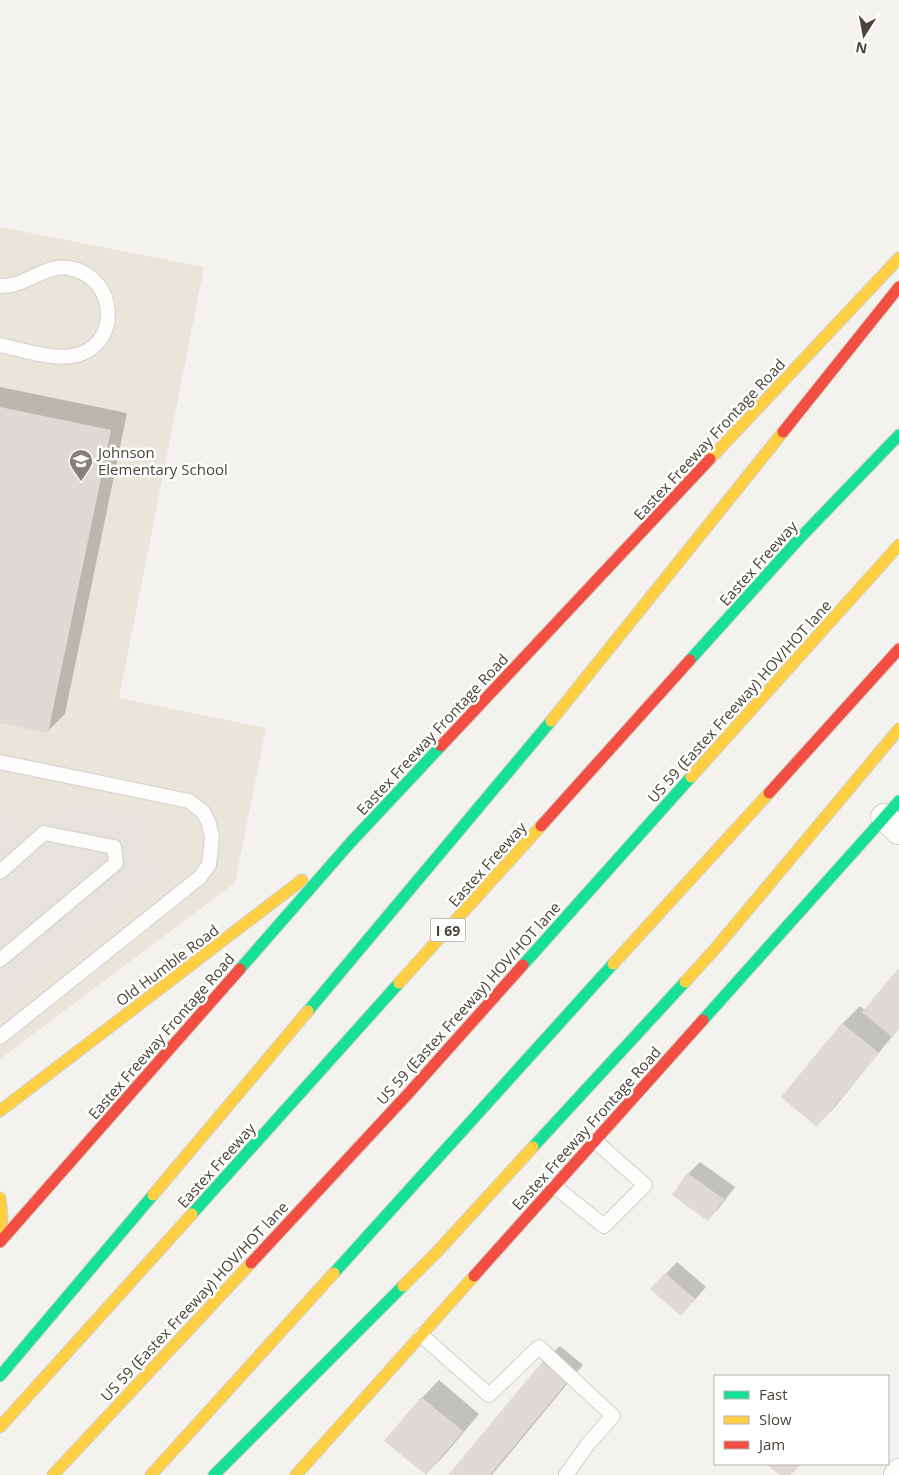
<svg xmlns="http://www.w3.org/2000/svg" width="899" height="1475" font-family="'Open Sans',sans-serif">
	<rect width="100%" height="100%" fill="#f4f2ee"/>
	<polygon fill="#eae5da" points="0,227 204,267 119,698 266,728 235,883 0,1059"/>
	<polygon fill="#e6e3df" points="58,800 143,816 138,842 162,873 0,1006 0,814 7,808 24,831 37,818 52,822"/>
	<g fill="#0003">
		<polygon points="0,387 127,413 65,714 47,732 0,722"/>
		<polygon points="899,970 899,1028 834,1108 817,1125 782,1097 843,1023 860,1006 865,1010"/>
		<polygon points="700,1162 735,1187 719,1208 708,1219 673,1195 688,1174"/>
		<polygon points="677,1262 706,1287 692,1303 652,1289"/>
		<polygon points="560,1346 583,1365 492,1475 450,1475 542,1363"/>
		<polygon points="439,1380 479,1414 443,1457 426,1474 386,1441 422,1398"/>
	</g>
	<g fill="#dedbd6">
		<polygon points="0,407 111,430 48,733 0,723"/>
		<polygon points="899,968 899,1029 892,1037 862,1012"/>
		<polygon points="842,1023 879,1053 817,1127 781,1097"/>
		<polygon points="687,1173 724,1199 708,1221 672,1195"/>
		<polygon points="665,1273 695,1299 681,1316 650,1289"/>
		<polygon points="542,1362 567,1382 490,1475 448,1475"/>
		<polygon points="421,1397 463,1431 426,1475 384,1441"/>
		<polygon points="766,1464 801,1464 791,1475 780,1475"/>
	</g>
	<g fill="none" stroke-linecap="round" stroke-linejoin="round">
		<g stroke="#d2d0cb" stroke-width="16">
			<g id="lane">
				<path d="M 0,286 C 26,287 44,264 69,268 C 119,277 122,348 72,356 C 53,360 19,349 0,345"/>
				<polyline points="0,762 189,801 203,812 208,821 212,837 209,865 199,878 0,1037"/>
				<polyline points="0,872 44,833 114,847 116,863 0,960"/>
				<polyline points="554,1186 604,1226 645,1185 595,1141"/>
				<polyline points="421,1335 489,1395 539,1347 613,1416 588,1444 566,1475"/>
			</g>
		</g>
		<g stroke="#d2d0cb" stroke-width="28">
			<g id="street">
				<polyline points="884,817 899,831"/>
				<polyline points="897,1475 899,1472"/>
			</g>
		</g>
		<g stroke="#d3cfc5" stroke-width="13">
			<g id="fast">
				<polyline points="690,660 799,539 899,435"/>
				<polyline points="523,965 691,777"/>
				<polyline points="240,969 351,842 441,746"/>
				<polyline points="308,1011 551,721"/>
				<polyline points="703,1020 899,801"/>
				<polyline points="533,1147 685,982"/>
				<polyline points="192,1214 399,983"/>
				<polyline points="334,1273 613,964"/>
				<polyline points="0,1376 153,1195"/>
				<polyline points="214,1475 403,1286"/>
			</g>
		</g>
		<g stroke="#d3cfc5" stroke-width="13">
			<g id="slow">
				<polyline points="710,459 899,258"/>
				<polyline points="551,721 783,432"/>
				<polyline points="691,777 899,545"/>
				<polyline points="613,964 769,793"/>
				<polyline points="685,982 715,949 899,729"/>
				<polyline points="399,983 541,826"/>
				<polyline points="0,1111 302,880"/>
				<polyline points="153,1195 308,1011"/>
				<polyline points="0,1198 2,1217 0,1237"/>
				<polyline points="403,1286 437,1252 533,1147"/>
				<polyline points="0,1427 192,1214"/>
				<polyline points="53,1475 251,1263"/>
				<polyline points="151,1475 334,1273"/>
				<polyline points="296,1475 474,1276"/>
			</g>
		</g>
		<g stroke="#d3cfc5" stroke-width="13">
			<g id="jam">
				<polyline points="783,432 899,287"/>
				<polyline points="441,746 710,459"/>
				<polyline points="769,793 899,649"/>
				<polyline points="541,826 690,660"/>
				<polyline points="0,1242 240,969"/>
				<polyline points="251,1263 407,1095 523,965"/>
				<polyline points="474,1276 703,1020"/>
			</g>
		</g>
		<use href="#lane" stroke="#fdfdfc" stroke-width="14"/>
		<use href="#street" stroke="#fdfdfc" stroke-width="26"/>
		<use href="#fast" stroke="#16e098" stroke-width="11"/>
		<use href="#slow" stroke="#ffcf43" stroke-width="11"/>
		<use href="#jam" stroke="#f24e42" stroke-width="11"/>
	</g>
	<defs>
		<g id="school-pin" transform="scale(1.25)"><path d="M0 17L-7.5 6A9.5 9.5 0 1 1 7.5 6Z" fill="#868178" stroke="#fff"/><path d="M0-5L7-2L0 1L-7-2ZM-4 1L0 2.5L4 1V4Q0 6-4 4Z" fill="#fff"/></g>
	</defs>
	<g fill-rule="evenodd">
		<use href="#school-pin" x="81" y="461"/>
	</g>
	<g text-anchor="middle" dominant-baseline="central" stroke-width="5" stroke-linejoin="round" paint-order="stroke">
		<rect fill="#fff" stroke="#817c74" stroke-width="1" x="430.5" y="918.5" width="35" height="23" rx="4"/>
		<g font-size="14" font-weight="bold" fill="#4b4439">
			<text x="448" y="930">I 69</text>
		</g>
		<g font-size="15" fill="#4b4439" stroke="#fff">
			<text transform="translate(709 439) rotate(-47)">Eastex Freeway Frontage Road</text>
			<text transform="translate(758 563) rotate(-48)">Eastex Freeway</text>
			<text transform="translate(739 701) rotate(-48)">US 59 (Eastex Freeway) HOV/HOT lane</text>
			<text transform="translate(432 734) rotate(-47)">Eastex Freeway Frontage Road</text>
			<text transform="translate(487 864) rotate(-48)">Eastex Freeway</text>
			<text transform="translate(167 965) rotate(-37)">Old Humble Road</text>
			<text transform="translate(468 1003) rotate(-48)">US 59 (Eastex Freeway) HOV/HOT lane</text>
			<text transform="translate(161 1036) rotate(-49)">Eastex Freeway Frontage Road</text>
			<text transform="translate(586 1128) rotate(-48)">Eastex Freeway Frontage Road</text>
			<text transform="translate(216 1165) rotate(-48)">Eastex Freeway</text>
			<text transform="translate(194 1301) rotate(-47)">US 59 (Eastex Freeway) HOV/HOT lane</text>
		</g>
		<g font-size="15" fill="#4b4439" stroke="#fff" text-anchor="start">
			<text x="98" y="452">Johnson<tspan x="98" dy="17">Elementary School</tspan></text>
		</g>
	</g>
	<rect x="714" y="1375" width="175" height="90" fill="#ffffff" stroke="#b7b4b0"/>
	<rect x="724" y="1391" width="25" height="8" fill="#16e098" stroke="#b7b4b0"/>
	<text x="759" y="1400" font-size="15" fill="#4b4439">Fast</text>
	<rect x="724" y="1416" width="25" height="8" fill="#ffcf43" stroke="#b7b4b0"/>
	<text x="759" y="1425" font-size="15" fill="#4b4439">Slow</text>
	<rect x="724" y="1441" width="25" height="8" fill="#f24e42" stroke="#b7b4b0"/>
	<text x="759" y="1450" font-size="15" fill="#4b4439">Jam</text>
	<g transform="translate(864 35) rotate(191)" stroke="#ffffff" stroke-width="4" paint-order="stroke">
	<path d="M0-4L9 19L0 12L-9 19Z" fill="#4b4439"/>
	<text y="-8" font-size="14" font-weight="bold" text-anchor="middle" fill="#4b4439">N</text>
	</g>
</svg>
